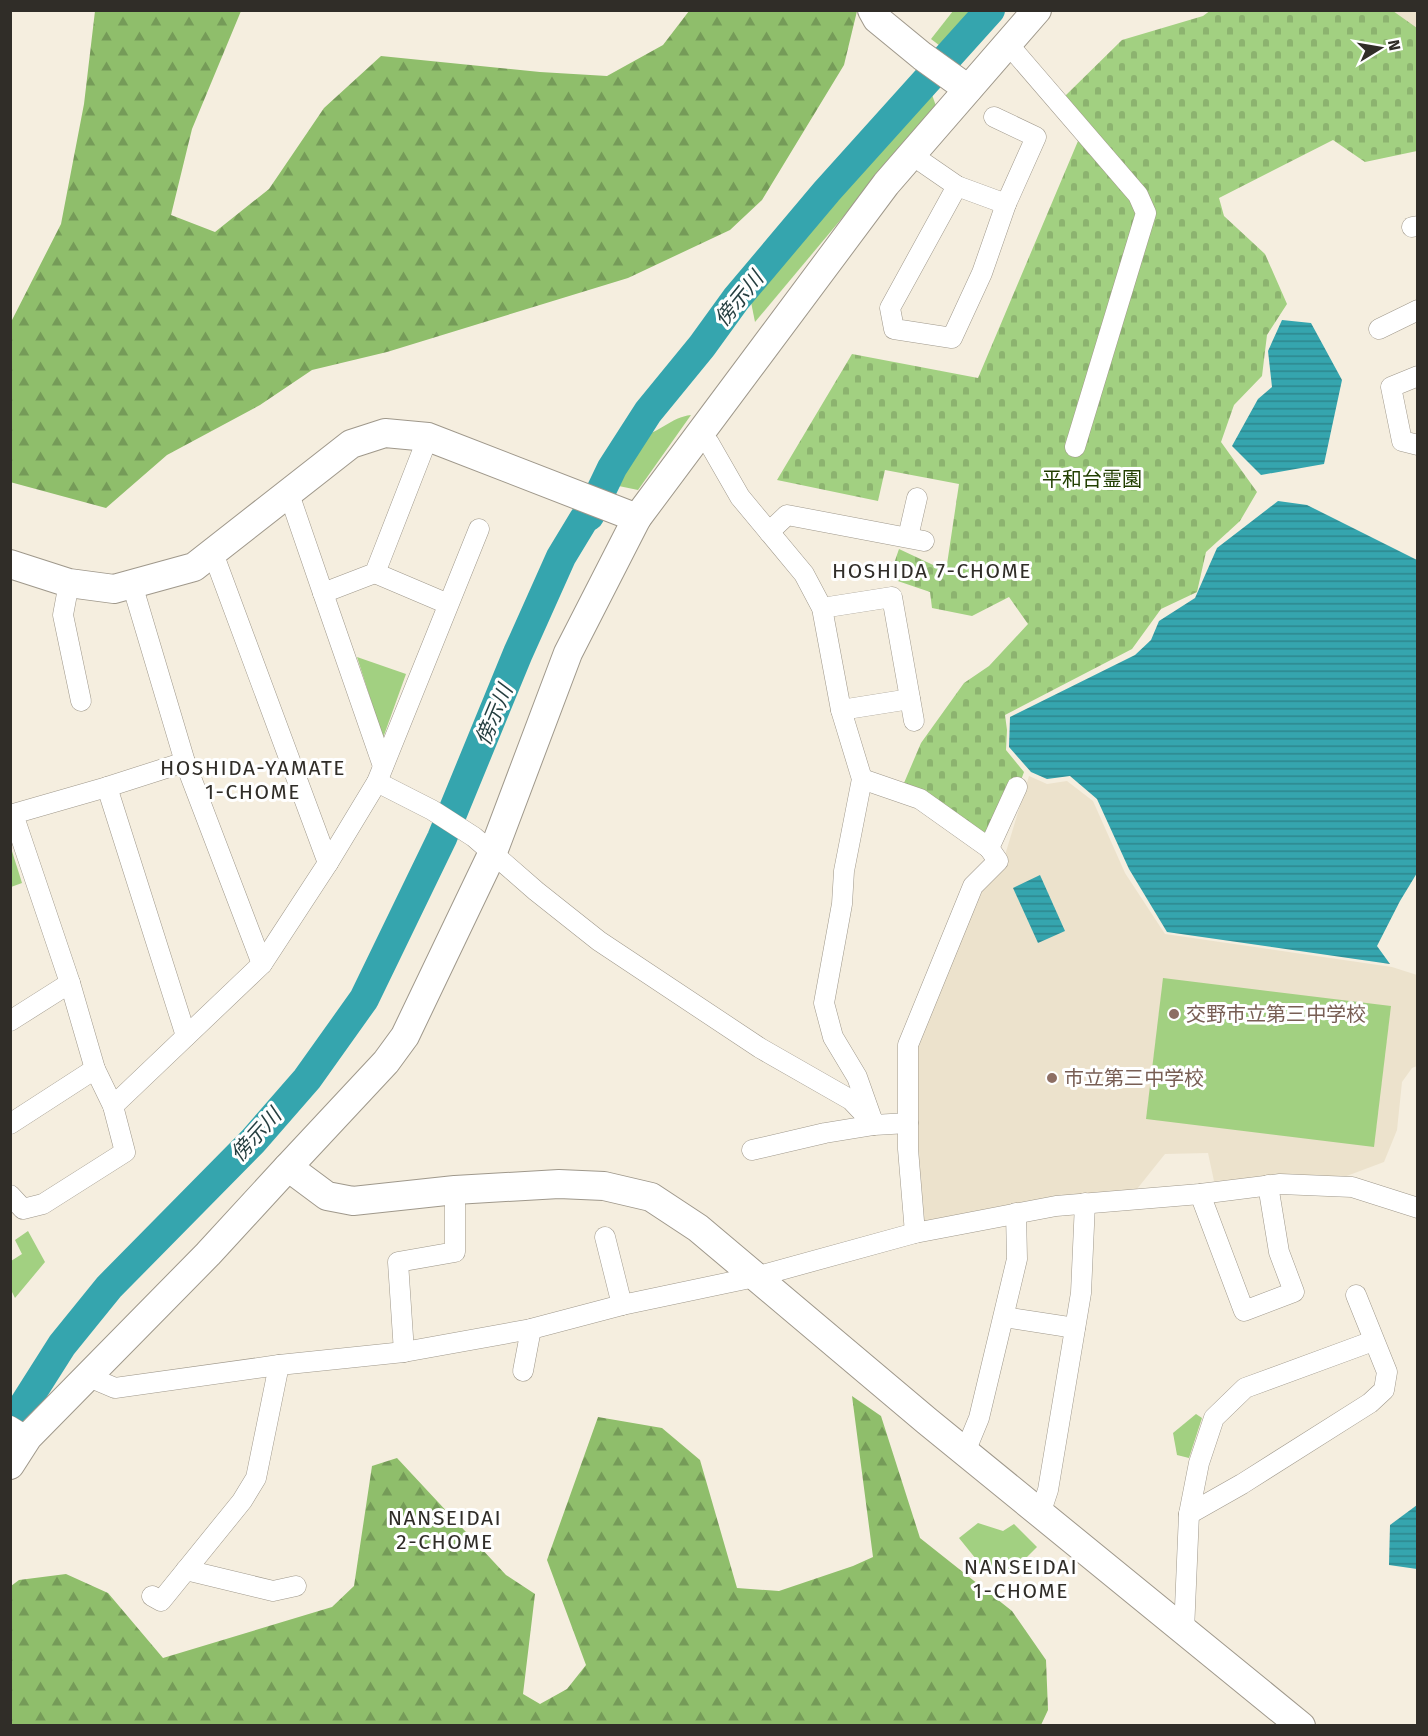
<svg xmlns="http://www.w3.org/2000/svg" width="1428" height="1736" font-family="'Fira Sans','Noto Sans JP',sans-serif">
	<defs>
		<pattern id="forest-firs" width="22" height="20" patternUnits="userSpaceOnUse" patternTransform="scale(1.5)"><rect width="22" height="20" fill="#8fbe6b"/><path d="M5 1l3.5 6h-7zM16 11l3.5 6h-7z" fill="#759b58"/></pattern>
		<pattern id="cemetery-stones" width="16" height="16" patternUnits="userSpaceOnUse" patternTransform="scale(1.5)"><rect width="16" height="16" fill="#a2d081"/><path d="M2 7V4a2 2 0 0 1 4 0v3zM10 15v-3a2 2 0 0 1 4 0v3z" fill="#8cb36f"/></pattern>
		<pattern id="water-rules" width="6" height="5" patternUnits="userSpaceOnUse" patternTransform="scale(1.5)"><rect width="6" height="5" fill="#35a5ae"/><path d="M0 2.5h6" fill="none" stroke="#2d878e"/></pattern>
	</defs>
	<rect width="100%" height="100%" fill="#f5eedf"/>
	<g fill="#ece2cc">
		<polygon points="1390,11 1417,11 1417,32"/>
		<polygon points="1029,776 1047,784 1067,781 1093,801 1125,873 1165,934 1392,967 1417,975 1417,1066 1412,1068 1402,1082 1397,1130 1384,1162 1344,1177 1214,1181 1208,1153 1165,1154 1137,1189 927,1224 922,1219 913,1054 983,889 1002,865"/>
	</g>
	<g fill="url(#forest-firs)">
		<polygon points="95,11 241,11 192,129 171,215 215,232 269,189 324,108 381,56 540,72 607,76 663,45 689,11 857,11 844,65 762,200 730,230 628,278 387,352 312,370 260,405 167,455 106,508 10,482 11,322 61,224 84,104"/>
		<polygon points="852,1396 881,1416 920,1538 1012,1611 1046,1660 1048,1710 1041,1725 11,1725 11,1586 19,1580 66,1574 108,1593 163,1658 332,1607 354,1586 372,1466 397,1458 506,1575 535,1594 523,1694 540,1704 567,1689 586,1665 547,1560 598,1417 662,1428 700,1460 737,1588 779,1591 853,1566 873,1557"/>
	</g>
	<polygon fill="url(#cemetery-stones)" points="1211,10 1393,11 1417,28 1417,151 1365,162 1333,140 1219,198 1224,216 1265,254 1287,304 1267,335 1262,376 1234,405 1221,442 1257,492 1240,521 1206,552 1197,592 1161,609 1132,649 1005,715 1007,730 1006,750 1024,772 996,847 946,806 904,783 921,743 964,683 989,666 1028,624 1009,597 972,616 932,608 930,592 889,578 899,549 946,571 959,484 885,470 878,501 777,480 852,354 978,378 1078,141 1065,96 1122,40 1203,16"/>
	<g fill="#a2d081">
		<polygon points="953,11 984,11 948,52 931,39"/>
		<polygon points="930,89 936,106 755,322 749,292"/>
		<path d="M 691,415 L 638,490 L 609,484 L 639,436 C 659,434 671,417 691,415 Z"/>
		<polygon points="357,657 406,674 383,738"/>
		<polygon points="11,848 22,883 11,887 10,887"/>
		<polygon points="1163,978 1391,1006 1374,1147 1146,1119"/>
		<polygon points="28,1231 45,1262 15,1298 11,1290 11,1261 22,1254 15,1240"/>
		<polygon points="1196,1414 1202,1418 1189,1458 1177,1455 1173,1433"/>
		<polygon points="978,1523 1003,1531 1014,1524 1037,1547 1013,1571 980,1564 959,1538"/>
	</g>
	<g fill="url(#water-rules)">
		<polygon points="1282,320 1311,323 1342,380 1324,464 1261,475 1232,446 1258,399 1272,387 1268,351"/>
		<polygon points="1278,501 1307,505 1417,560 1417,873 1400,901 1377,946 1390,964 1167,932 1129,869 1097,799 1070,776 1047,779 1031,772 1009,747 1010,717 1135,655 1151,640 1159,621 1195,598 1217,548"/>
		<polygon points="1040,875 1065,931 1038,943 1013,888"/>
		<polygon points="1417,1505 1417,1569 1389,1565 1390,1525"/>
	</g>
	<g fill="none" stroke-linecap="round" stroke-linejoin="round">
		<polyline stroke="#35a5ae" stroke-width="30" points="10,1427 62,1345 109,1287 253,1141 307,1079 364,999 442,838 518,653 561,557 584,519 589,516 612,468 648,412 702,346 736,299 827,191 990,10"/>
		<g stroke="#9f988b" stroke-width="21">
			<g id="street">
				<polyline points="1008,44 1138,195 1146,213 1075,447"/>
				<polyline points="912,155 957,186 1006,204 1036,137 994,117"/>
				<polyline points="957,186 890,308 894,329 952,338 982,273 1006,204"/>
				<polyline points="1412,227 1418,226"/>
				<polyline points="1379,329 1418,310"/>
				<polyline points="1418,376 1391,387 1402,441 1418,445"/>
				<polyline points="700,434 709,443 740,497 804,574 822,608 841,710 862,779 844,871 842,904 824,1003 833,1037 857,1077 874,1125 908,1123"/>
				<polyline points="288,491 323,593 375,573 428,437"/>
				<polyline points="769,532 787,515 924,541"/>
				<polyline points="908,537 917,498"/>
				<polyline points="213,553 328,863"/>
				<polyline points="375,573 448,604"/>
				<polyline points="69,583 63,615 81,701"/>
				<polyline points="323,593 383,766"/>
				<polyline points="822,608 892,597 914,721"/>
				<polyline points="841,710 910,699"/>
				<polyline points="185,762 262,964"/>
				<polyline points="862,779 920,799 989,848"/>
				<polyline points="377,782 432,810 474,837 536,891 599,941 760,1048 851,1100 868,1118"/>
				<polyline points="107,787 186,1036"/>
				<polyline points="70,983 13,814 107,787 185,762 132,584"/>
				<polyline points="10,1021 70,983 95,1069 113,1106 125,1152 43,1204 23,1209 10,1195"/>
				<polyline points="113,1106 262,964 328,863 377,782 479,529"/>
				<polyline points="10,1124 95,1069"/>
				<polyline points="752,1150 825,1133 874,1125"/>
				<polyline points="1200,1194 1244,1311 1294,1292 1279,1252 1268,1185"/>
				<polyline points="915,1233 908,1149 908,1045 973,886 998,861 989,848 1017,787"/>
				<polyline points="605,1237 622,1305"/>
				<polyline points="1004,1317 1075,1328"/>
				<polyline points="404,1352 398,1262 455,1252 455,1190"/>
				<polyline points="523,1371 531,1329"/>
				<polyline points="89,1377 115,1388 279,1365 404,1352 531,1329 622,1305 755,1277 915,1233 1056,1206 1200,1194 1280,1184 1352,1187 1418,1208"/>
				<polyline points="10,1426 28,1437"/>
				<polyline points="965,1452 979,1418 1017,1259 1016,1213"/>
				<polyline points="1040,1514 1048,1490 1081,1293 1085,1203"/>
				<polyline points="1189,1514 1242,1484 1370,1403 1384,1390 1387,1372 1356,1295"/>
				<polyline points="186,1570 273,1591 296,1586"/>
				<polyline points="152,1596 161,1601 242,1501 256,1478 279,1365"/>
				<polyline points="1184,1631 1189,1514 1199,1463 1214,1418 1245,1388 1373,1341"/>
			</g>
		</g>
		<g stroke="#9f988b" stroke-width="30">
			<g id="secondary">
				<polyline points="872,10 877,19 922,56 968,89"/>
				<polyline points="1037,10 886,184 637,518 568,653 493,852 405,1036 386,1062 288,1167 327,1196 353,1201 455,1190 559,1184 604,1186 651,1197 698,1228 927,1421 1301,1726"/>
				<polyline points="10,564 69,583 114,589 194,567 351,444 385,433 428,437 637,518"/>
				<polyline points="10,1465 28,1437 208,1254 288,1167"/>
			</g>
		</g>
		<use href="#street" stroke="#fff" stroke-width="20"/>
		<use href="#secondary" stroke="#fff" stroke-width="28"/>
	</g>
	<g fill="#8d6e63" stroke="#fff" stroke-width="2">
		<circle cx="1174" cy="1014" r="6"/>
		<circle cx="1052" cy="1078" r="6"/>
	</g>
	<g text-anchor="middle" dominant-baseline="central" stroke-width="6" stroke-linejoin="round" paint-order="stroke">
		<g font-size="20" fill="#223f02" stroke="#fff">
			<text x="1092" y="479">平和台霊園</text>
		</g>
		<g font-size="20" fill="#785e54" stroke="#fff" text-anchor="start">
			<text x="1186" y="1014">交野市立第三中学校</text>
			<text x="1064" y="1078">市立第三中学校</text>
		</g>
		<g font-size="21" font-style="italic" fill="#263f41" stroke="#fff">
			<text transform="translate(739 299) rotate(-51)">傍示川</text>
			<text transform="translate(494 715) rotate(-67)">傍示川</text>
			<text transform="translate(256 1135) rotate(-48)">傍示川</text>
		</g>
		<g font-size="21" letter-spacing="1.5" fill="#302d28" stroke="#fff">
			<text x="932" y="571">HOSHIDA 7-CHOME</text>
			<text x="253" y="768">HOSHIDA-YAMATE<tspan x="253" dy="24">1-CHOME</tspan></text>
			<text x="445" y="1518">NANSEIDAI<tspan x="445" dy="24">2-CHOME</tspan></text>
			<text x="1021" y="1567">NANSEIDAI<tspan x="1021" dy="24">1-CHOME</tspan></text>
		</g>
	</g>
	<rect width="1428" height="1736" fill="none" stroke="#302d28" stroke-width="24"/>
	<g transform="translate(1380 48) rotate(79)" stroke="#ffffff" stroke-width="4.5" paint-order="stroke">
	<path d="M0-4.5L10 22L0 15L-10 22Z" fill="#302d28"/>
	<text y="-9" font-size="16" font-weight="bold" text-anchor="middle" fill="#302d28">N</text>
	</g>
</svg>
